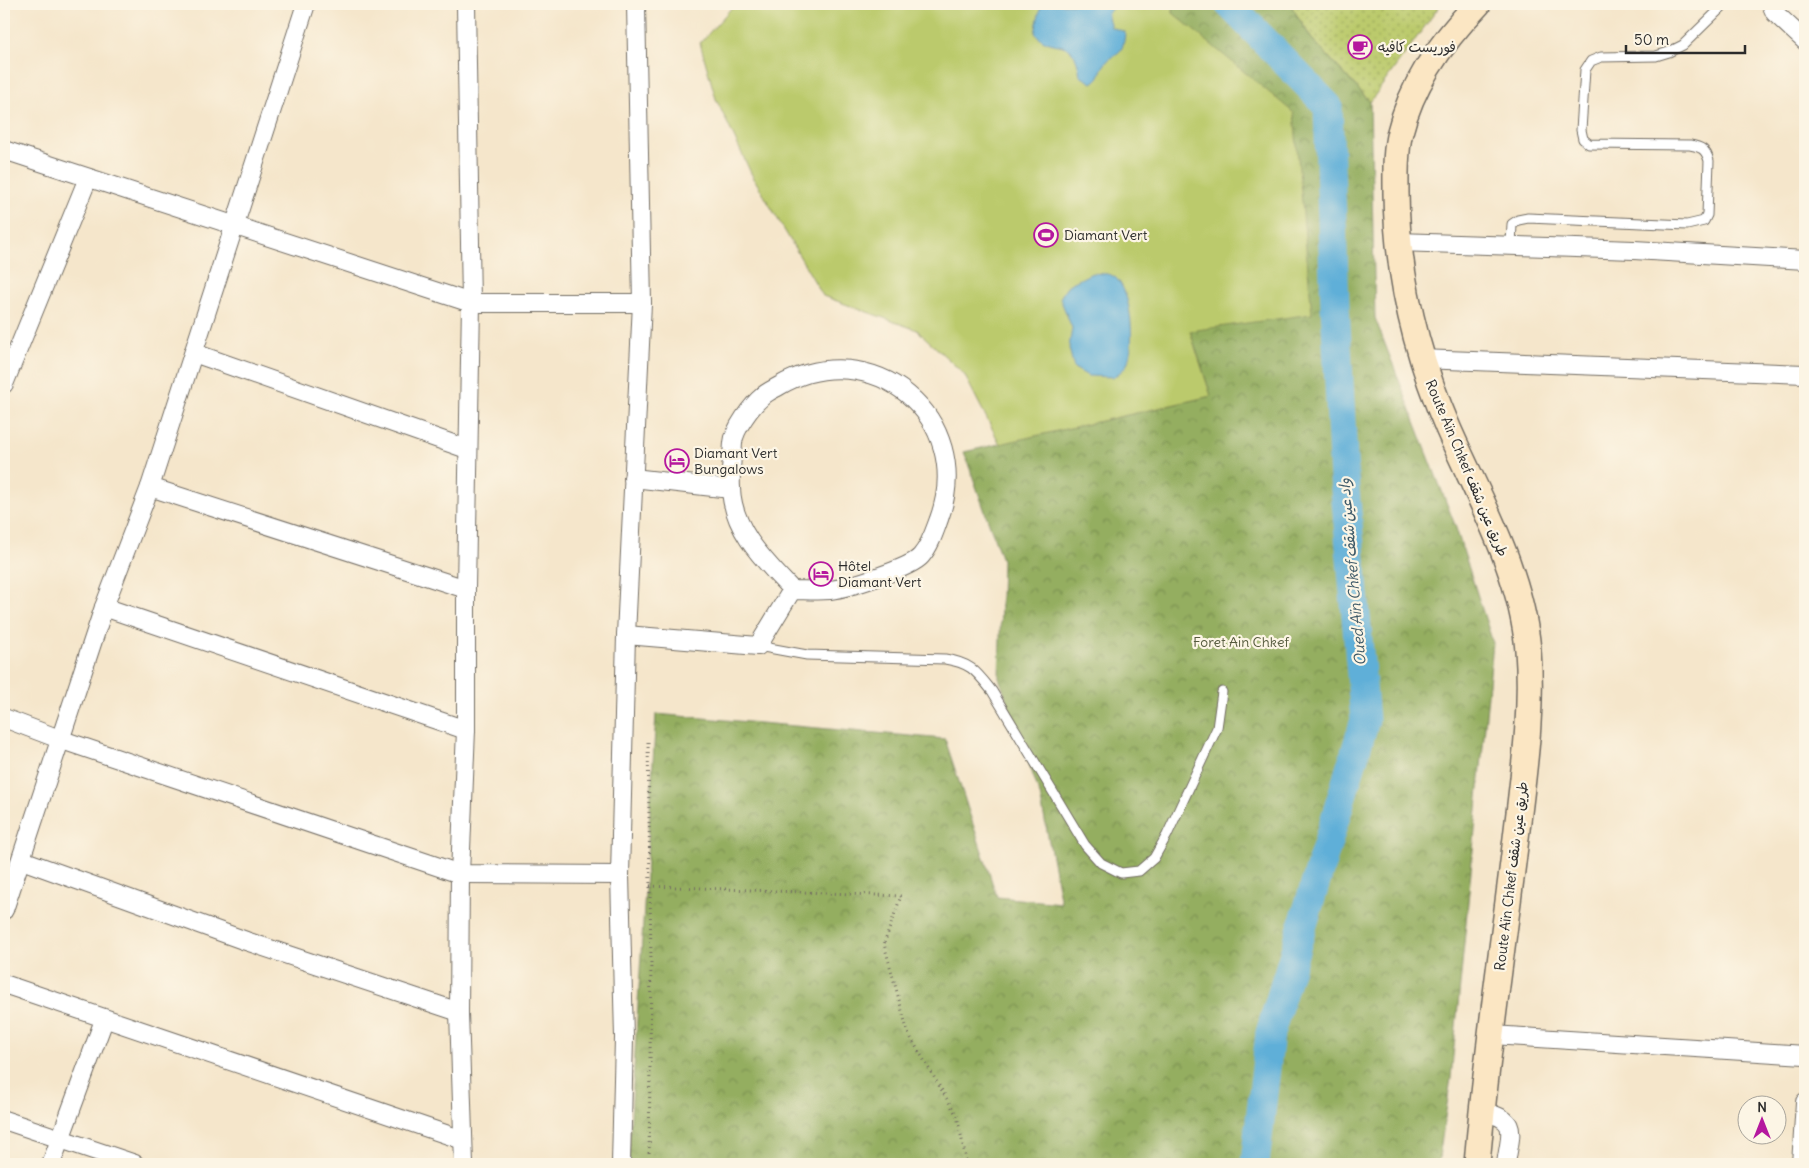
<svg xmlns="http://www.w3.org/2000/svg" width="1809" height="1168" font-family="Delius,'Playpen Sans Arabic',sans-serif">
	<defs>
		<pattern id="grass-dots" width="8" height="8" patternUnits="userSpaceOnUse" patternTransform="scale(1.25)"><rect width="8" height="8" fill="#bbca6c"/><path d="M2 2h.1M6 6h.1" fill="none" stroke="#98a459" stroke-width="1.8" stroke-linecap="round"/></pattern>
		<pattern id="forest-crowns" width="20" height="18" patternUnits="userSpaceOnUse" patternTransform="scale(1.25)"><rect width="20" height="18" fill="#94ae60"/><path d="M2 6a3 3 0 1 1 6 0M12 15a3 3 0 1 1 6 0" fill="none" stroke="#798e4f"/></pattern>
	</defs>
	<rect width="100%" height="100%" fill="#fcf5e5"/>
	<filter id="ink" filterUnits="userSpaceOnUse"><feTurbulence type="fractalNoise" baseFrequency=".02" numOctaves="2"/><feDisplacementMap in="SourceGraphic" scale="10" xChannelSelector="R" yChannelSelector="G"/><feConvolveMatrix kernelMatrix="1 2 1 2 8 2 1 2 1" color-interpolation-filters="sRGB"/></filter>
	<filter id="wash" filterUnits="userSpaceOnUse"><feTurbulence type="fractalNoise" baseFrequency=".0096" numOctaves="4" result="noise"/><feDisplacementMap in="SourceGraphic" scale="20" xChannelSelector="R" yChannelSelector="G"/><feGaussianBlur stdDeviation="1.12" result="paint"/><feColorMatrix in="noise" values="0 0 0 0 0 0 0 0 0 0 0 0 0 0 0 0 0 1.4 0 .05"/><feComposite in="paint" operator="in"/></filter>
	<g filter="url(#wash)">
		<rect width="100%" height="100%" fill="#f5e6cb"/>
		<polygon fill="url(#grass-dots)" stroke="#737a4c" points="1290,4 1441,4 1370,102 1311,38"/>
		<polygon fill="url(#forest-crowns)" stroke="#606c46" points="1173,4 1290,4 1311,38 1370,102 1375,318 1455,525 1493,643 1451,1078 1438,1164 628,1164 656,714 945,739 997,897 1061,903 1040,795 999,678 1002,560 964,452 1211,396 1190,331"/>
		<polygon fill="#bbca6c" stroke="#737a4c" points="735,4 1173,4 1173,13 1294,113 1312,314 1190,331 1211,396 1000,444 964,374 917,330 823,296 752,175 716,99 700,43"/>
		<g fill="#5eafd8" stroke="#446d82">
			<path d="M 1041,4 L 1116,4 L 1107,14 L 1111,27 L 1125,32 C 1123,59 1116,49 1105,64 C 1098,73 1103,76 1092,83 L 1080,76 C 1075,31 1052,55 1035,33 Z"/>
			<path d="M 1092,273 C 1097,274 1106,273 1111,275 C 1132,283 1136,346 1127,364 C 1125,369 1118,374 1113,377 L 1088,376 L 1074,368 L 1069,348 L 1072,328 L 1060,298 L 1068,285 Z"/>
		</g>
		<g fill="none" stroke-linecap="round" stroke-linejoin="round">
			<polyline stroke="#5eafd8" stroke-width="29" points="1229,4 1328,106 1335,306 1344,477 1365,720 1270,1033 1255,1164"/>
		</g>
	</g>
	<g filter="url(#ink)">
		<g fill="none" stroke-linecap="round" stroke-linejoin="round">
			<g stroke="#726c63" stroke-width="11">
				<g id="lane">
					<path d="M 1511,246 L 1512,224 L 1518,220 L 1528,218 L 1687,225 L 1704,221 L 1707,215 L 1709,161 C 1706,149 1701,147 1690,145 L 1589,144 L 1583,139 L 1581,130 L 1585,70 L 1591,61 L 1601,57 L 1656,56 L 1669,52 L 1683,45 L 1725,4"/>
					<path d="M 758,646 L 807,655 L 945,659 C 971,663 976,671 992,691 L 1085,845 L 1101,863 L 1121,873 L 1139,871 L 1154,858 L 1167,835 L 1217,728 L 1222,692"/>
				</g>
			</g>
			<g stroke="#726c63" stroke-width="20">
				<g id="street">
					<polyline points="1771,4 1775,13 1805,41"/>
					<polyline points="4,150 471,303 642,303"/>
					<polyline points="1398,242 1634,250 1805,260"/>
					<polyline points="194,353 467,449"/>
					<polyline points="1420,359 1805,374"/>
					<polyline points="4,384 88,178"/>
					<polyline points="633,478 731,489"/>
					<polyline points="150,487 466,589"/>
					<polyline points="104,607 466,730"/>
					<path d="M 626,635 L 758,646 L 792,590 C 804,590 817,591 830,590 C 847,588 911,568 921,556 C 930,546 935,530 939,519 C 976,418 872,332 779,386 C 774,389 767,392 763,396 C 752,405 734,429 733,443 C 732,458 730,474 731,489 C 733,531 765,561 792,590"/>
					<polyline points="4,718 62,740 460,874 620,875"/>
					<polyline points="22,860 246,941 459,1012"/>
					<polyline points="4,910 104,607 150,487 306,4"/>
					<polyline points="4,984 463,1140"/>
					<polyline points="1492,1035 1805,1055"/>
					<path d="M 1484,1112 C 1520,1120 1510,1133 1506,1164"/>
					<polyline points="4,1120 135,1164"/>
					<polyline points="51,1164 104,1020"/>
					<polyline points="464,1164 459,1012 460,874 466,730 466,589 471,303 466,4"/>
					<polyline points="621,1164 624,1038 620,875 626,635 642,303 636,4"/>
					<polyline points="1801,1164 1805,1102"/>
				</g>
			</g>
			<g stroke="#726c63" stroke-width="28">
				<path id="secondary" d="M 1477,1164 C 1486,1055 1503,947 1516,838 C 1523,777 1533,712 1528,650 C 1521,570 1480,501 1448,428 C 1416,354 1397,274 1396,193 C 1396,173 1395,151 1400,132 C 1412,83 1444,39 1478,4"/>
			</g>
			<g stroke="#726c63" stroke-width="3" stroke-dasharray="1 4" stroke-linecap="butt">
				<polyline points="648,742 651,960 649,1164"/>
				<polyline points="650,886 901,896 884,944 908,1033 957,1116 967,1164"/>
			</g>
			<use href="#lane" stroke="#fff" stroke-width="9"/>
			<use href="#street" stroke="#fff" stroke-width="18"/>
			<use href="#secondary" stroke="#fbe6c3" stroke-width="25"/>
		</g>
	</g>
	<defs>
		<g id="cafe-ring" transform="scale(1.25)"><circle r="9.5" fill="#fcf5e5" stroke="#b5179e" stroke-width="1.5"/><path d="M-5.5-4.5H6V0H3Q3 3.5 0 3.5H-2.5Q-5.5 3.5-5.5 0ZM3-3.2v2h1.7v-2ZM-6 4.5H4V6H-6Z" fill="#b5179e"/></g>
		<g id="stadium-ring" transform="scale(1.25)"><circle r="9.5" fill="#fcf5e5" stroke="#b5179e" stroke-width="1.5"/><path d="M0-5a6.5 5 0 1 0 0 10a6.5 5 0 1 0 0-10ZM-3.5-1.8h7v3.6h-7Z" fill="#b5179e"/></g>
		<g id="hotel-ring" transform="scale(1.25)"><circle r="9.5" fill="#fcf5e5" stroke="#b5179e" stroke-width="1.5"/><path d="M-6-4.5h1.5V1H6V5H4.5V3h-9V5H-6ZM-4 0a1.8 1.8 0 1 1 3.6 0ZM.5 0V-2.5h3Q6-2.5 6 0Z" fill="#b5179e"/></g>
	</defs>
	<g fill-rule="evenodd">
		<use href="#cafe-ring" x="1360" y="47"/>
		<use href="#stadium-ring" x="1046" y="235"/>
		<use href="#hotel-ring" x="677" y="461"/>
		<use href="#hotel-ring" x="821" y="574"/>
	</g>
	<g text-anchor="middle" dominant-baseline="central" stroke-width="4.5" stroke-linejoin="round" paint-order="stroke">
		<g font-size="14" fill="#2b2b2b" stroke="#fcf5e5" text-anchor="start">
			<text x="1378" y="47">فوريست كافيه</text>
			<text x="1064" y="235">Diamant Vert</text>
			<text x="694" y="453">Diamant Vert<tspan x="694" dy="16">Bungalows</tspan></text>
			<text x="838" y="566">Hôtel<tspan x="838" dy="16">Diamant Vert</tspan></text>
		</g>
		<g font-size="14" fill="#2b2b2b" stroke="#fcf5e5">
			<text transform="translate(1467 468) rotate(67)">Route Aïn Chkef طريق عين شقف</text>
			<text transform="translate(1511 876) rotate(-83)">Route Aïn Chkef طريق عين شقف</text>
		</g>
		<g font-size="14" fill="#565b3e" stroke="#fcf5e5">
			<text x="1241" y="642">Foret Ain Chkef</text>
		</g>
		<g font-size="15" font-style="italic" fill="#3d5968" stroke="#fcf5e5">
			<text transform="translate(1352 572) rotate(-95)">Oued Aïn Chkef واد عين شقف</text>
		</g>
	</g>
	<rect width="1809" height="1168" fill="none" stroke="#fcf5e5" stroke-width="20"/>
	<g transform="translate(1762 1120)"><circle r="24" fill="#fcf5e5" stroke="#a8a49b"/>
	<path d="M0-4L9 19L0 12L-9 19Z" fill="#b5179e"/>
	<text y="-8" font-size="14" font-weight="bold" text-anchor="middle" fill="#2b2b2b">N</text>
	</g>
	<path d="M1626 45v8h119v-8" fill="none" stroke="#2b2b2b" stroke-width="2.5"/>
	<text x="1634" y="45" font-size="15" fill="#2b2b2b" stroke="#fcf5e5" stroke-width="4" paint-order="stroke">50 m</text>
</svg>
